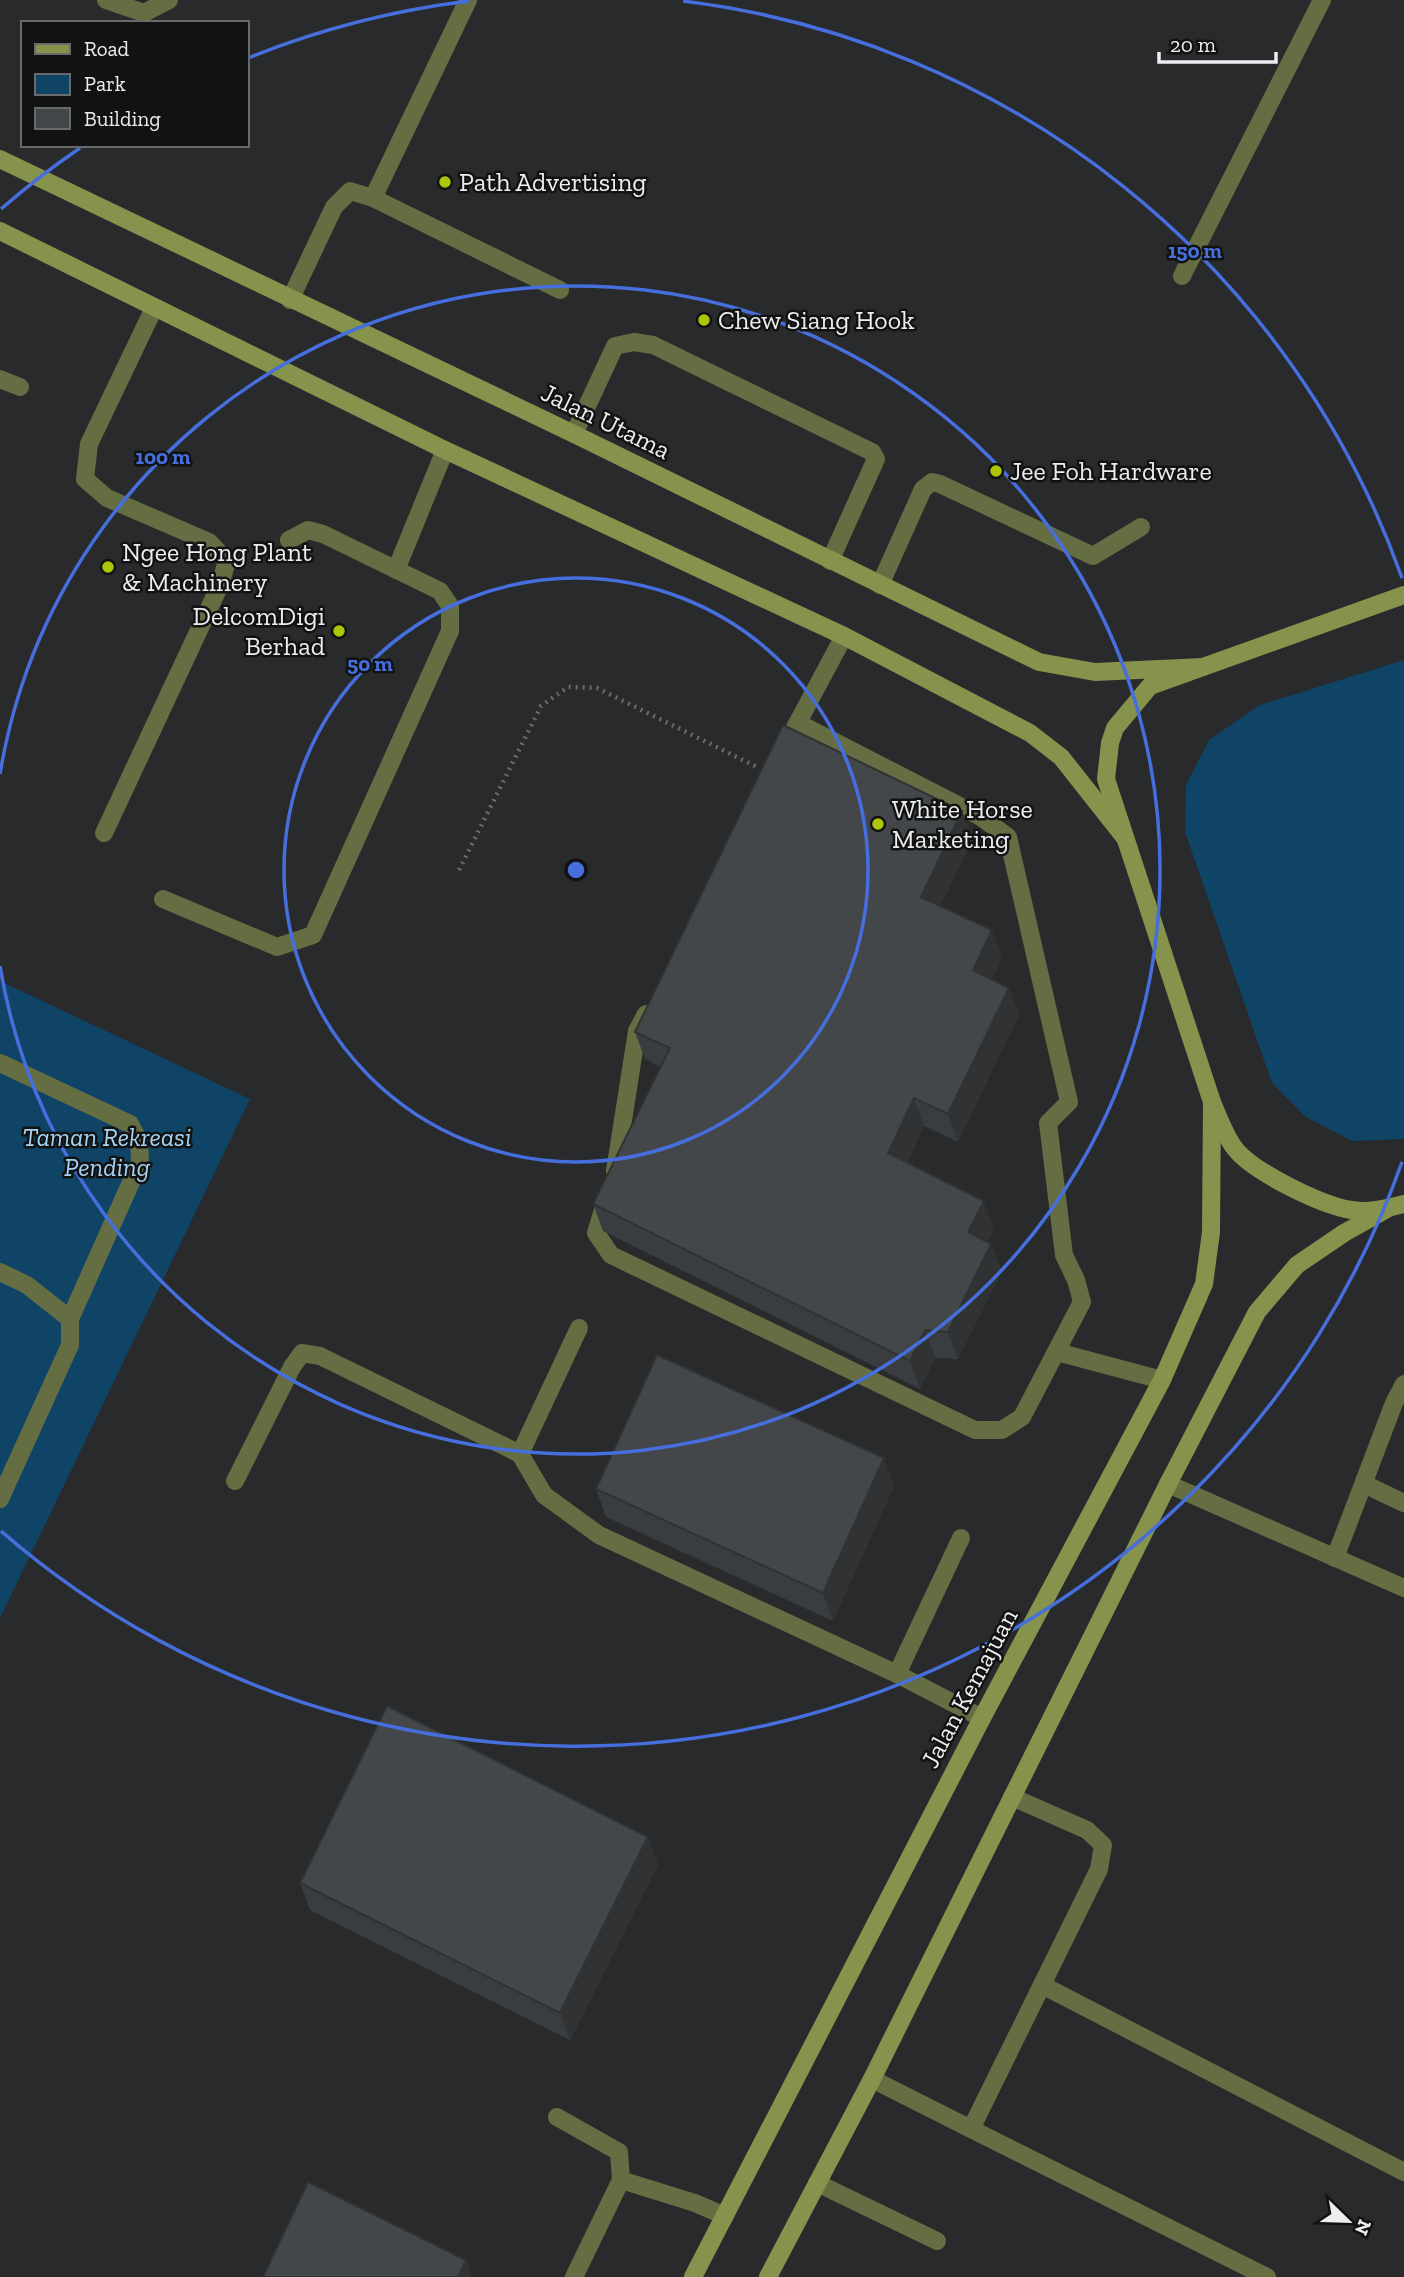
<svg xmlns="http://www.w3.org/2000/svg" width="1404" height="2277" font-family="'Zilla Slab',serif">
	<rect width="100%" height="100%" fill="#282a2c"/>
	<g fill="#0f4467">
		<polygon points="1404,660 1404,1139 1352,1141 1306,1117 1272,1083 1185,832 1186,785 1209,740 1260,705"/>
		<polygon points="0,981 250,1099 0,1618"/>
	</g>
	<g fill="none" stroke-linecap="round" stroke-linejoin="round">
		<polyline stroke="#6a6b6d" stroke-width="4.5" stroke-dasharray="2 5" stroke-linecap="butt" points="459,870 541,706 568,687 597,688 759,768"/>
		<g stroke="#656d42" stroke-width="18">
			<polyline points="106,0 144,13 169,0"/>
			<polyline points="373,198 468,0"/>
			<polyline points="290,300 334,207 350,191 373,198 560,290"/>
			<polyline points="0,379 20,387"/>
			<polyline points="574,434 615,346 634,342 653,345 872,452 876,459 830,561"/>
			<polyline points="396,570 445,450"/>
			<polyline points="880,585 923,489 932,482 940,484 1093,556 1141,527"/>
			<polyline points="783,750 844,636"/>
			<polyline points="104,833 220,585 227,561 209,542 107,498 85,479 89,444 154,308"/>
			<polyline points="163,899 277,947 313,935 450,631 450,606 440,591 323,534 308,530 289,540"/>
			<polyline points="0,1063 130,1124 139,1141 140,1162 70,1319"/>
			<polyline points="615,1171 637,1031 646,1014"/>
			<polyline points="607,1197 596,1233 611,1255 975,1430 1002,1430 1022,1417 1082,1302 1076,1280 1064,1255 1048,1123 1069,1102 1008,837 981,817 798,723"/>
			<polyline points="0,1272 27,1285 70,1319 70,1345 0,1499"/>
			<polyline points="1057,1352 1162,1380"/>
			<polyline points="520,1454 579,1328"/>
			<polyline points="235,1481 292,1367 302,1353 320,1356 520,1454 544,1495 599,1535 897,1674 982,1718"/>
			<polyline points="1168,1484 1404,1588"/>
			<polyline points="1364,1484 1404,1503"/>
			<polyline points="1335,1558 1394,1403 1404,1384"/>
			<polyline points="897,1674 961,1538"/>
			<polyline points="1042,1985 1404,2172"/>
			<polyline points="872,2079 971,2129 1099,1869 1103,1845 1087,1830 1012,1797"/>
			<polyline points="557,2117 619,2152 621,2180 574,2277"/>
			<polyline points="971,2129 1267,2277"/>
			<polyline points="621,2180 695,2203 725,2216"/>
			<polyline points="817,2183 937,2241"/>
		</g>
		<polyline stroke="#656d42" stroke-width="18" points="1182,276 1322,0"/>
		<g stroke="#86934c" stroke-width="18">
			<polyline points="0,159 574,434 1039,662 1095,672 1203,667"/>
			<polyline points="0,231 445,450 844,636 1030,733 1061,757 1125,838"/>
			<path d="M 1404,595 L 1150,686 L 1115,728 L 1110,743 L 1106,779 L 1212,1102 C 1218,1116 1224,1133 1233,1146 C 1250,1171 1321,1205 1351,1210 C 1368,1213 1388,1208 1404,1204"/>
			<polyline points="693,2277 982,1718 1162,1380 1204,1284 1211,1232 1212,1102"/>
			<polyline points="768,2277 872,2079 1168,1484 1257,1312 1297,1265 1344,1233 1387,1209"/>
		</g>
	</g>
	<g fill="#3a3d3f">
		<polygon points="962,811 973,839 940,906 992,930 1002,958 992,979 1009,988 1019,1015 958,1142 924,1126 907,1163 994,1229 987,1242 1002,1271 958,1359 935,1358 920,1389 603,1231 593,1204 661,1067 645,1059 635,1032"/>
		<polygon points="894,1486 833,1621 606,1517 596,1489"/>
		<polygon points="648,1837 658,1865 570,2040 310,1910 300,1883"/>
	</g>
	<g fill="#303233">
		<polygon points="962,811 973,839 931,925 921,897"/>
		<polygon points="992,930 1002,958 983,998 973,970"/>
		<polygon points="1009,988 1019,1015 958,1142 948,1114"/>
		<polygon points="914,1098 924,1126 898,1181 888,1153"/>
		<polygon points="984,1201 994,1229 978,1260 968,1232"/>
		<polygon points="991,1244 1002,1271 958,1359 948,1332"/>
		<polygon points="925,1330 935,1358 920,1389 910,1361"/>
		<polygon points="884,1458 894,1486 833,1621 823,1593"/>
		<polygon points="648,1837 658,1865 570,2040 560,2013"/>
		<polygon points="466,2260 472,2277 458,2277"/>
	</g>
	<g fill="#444749" stroke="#303233" stroke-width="2">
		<polygon points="783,725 962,811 921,897 992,930 973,970 1009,988 948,1114 914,1098 888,1153 984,1201 968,1232 991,1244 948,1332 925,1330 910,1361 593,1204 670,1048 635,1032"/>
		<polygon points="657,1355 884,1458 823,1593 596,1489"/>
		<polygon points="387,1706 648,1837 560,2013 300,1883"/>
		<polygon points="308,2182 466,2260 458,2277 263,2277"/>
	</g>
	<g fill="none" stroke="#466edd" stroke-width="3.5">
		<circle cx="576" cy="870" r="292"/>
		<path d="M0 774A584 584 0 1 1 0 966"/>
		<path d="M1402 1162A876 876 0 0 1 1 1531M1 209A876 876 0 0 1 80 148M248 58A876 876 0 0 1 469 1M683 1A876 876 0 0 1 1402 578"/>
	</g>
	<g fill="#aec508" stroke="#111313" stroke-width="2.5">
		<circle cx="445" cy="182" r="7"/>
		<circle cx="704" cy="320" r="7"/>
		<circle cx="996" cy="471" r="7"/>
		<circle cx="108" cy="567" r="7"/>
		<circle cx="339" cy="631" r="7"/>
		<circle cx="878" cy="824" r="7"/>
	</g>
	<g text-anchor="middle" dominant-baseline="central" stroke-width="5" stroke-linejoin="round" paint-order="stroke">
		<g font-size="26" fill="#ecedef" stroke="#111313" text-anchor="start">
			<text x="459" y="182">Path Advertising</text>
			<text x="718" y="320">Chew Siang Hook</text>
			<text x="1010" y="471">Jee Foh Hardware</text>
			<text x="122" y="552">Ngee Hong Plant<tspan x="122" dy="30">&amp; Machinery</tspan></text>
			<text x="325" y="616" text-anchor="end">DelcomDigi<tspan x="325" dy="30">Berhad</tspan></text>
			<text x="892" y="809">White Horse<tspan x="892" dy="30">Marketing</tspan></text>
		</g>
		<g font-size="26" fill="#ecedef" stroke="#111313">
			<text transform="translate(606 421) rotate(26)">Jalan Utama</text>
			<text transform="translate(969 1688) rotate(-62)">Jalan Kemajuan</text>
		</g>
		<g font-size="26" font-style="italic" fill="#a5d1f3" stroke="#111313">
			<text x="107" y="1137">Taman Rekreasi<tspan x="107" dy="30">Pending</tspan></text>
		</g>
	</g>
	<circle cx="576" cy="870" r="10" fill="#466edd" stroke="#111313" stroke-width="3.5"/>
	<g font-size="21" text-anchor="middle" font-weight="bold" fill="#466edd" stroke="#111313" stroke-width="5" stroke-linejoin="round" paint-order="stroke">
		<text x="1195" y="258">150 m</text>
		<text x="163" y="464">100 m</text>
		<text x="370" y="671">50 m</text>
	</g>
	<rect x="21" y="21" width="228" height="126" fill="#111313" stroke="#696a6b" stroke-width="2"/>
	<rect x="35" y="44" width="35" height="10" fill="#86934c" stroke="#696a6b" stroke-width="2"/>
	<text x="84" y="56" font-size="21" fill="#ecedef">Road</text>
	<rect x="35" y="74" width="35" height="21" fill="#0f4467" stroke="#696a6b" stroke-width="2"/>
	<text x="84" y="91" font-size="21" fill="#ecedef">Park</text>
	<rect x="35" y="108" width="35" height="21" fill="#444749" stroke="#696a6b" stroke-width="2"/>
	<text x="84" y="126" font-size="21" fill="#ecedef">Building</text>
	<g transform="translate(1348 2221) rotate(113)" stroke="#111313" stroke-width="5" paint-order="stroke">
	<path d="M0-5L12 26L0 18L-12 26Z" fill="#ecedef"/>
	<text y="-10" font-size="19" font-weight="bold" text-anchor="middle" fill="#ecedef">N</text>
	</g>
	<path d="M1159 52v10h117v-10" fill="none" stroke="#ecedef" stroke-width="3.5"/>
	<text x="1170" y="52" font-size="21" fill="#ecedef" stroke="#111313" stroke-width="5" paint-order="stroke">20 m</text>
</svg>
